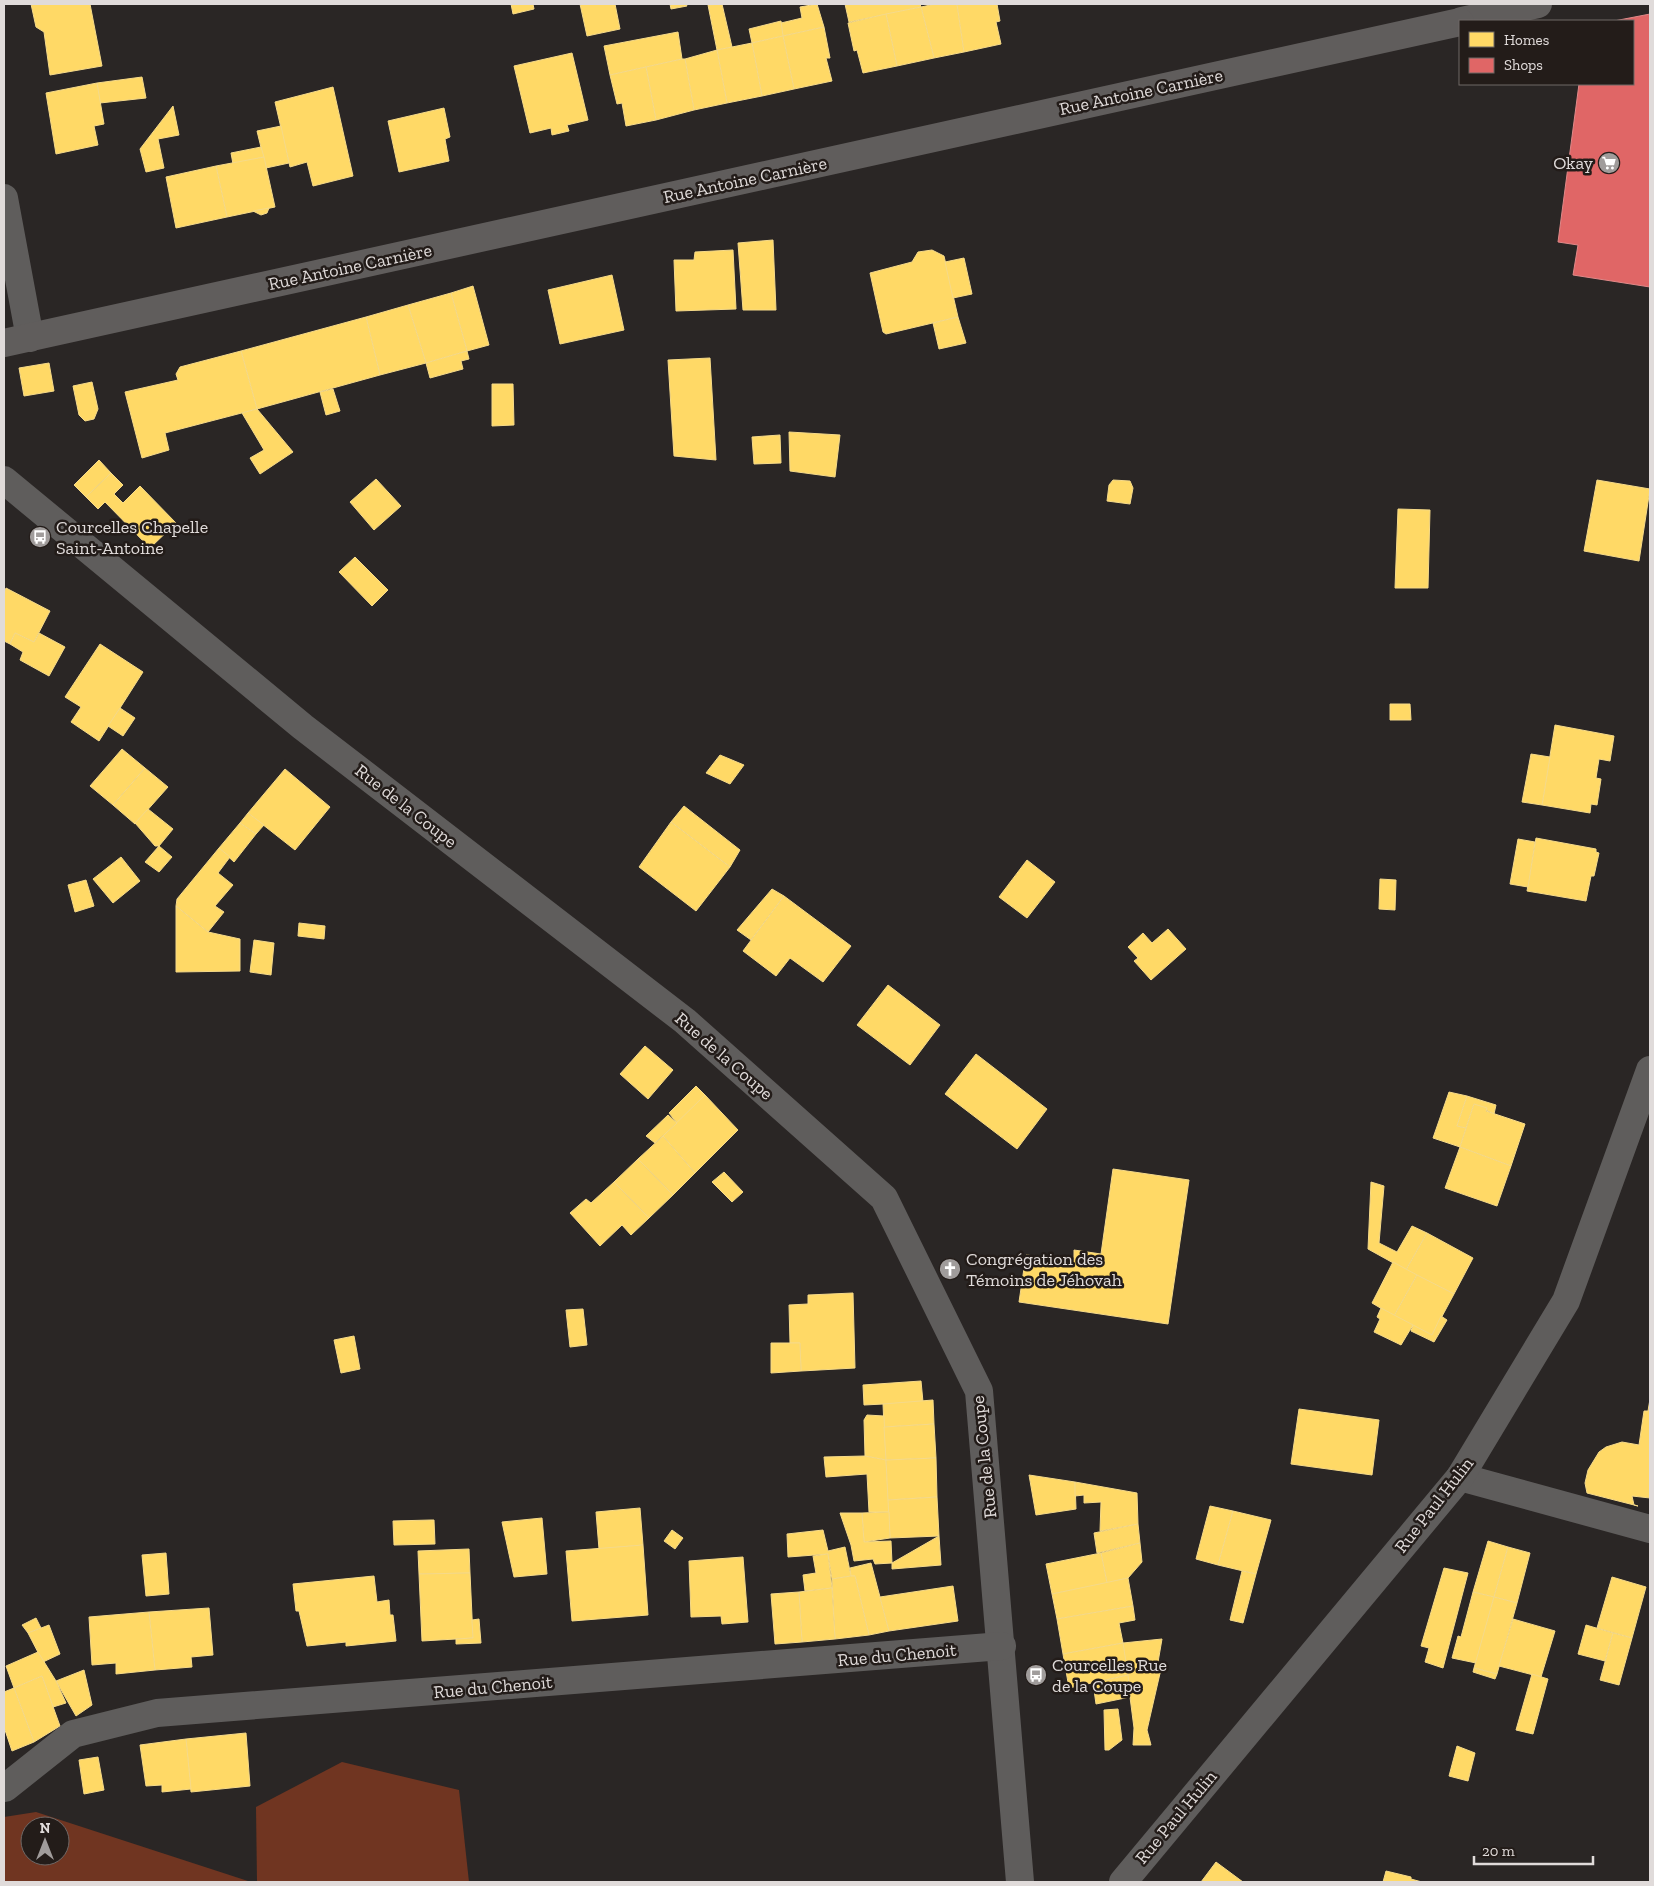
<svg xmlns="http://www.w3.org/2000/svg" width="1654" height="1886" font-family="'Zilla Slab',serif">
	<rect width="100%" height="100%" fill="#2a2625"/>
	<g fill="#703521" fill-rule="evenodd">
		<polygon points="342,1762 459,1790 469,1882 257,1882 256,1807"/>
		<path d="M 36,1812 L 251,1882 L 4,1882 L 4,1817 ZM 30,1826 L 60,1826 L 60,1856 L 30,1856 Z"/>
	</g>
	<g fill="#ffd966" stroke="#f6da89">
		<polygon points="31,4 90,4 102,66 50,75 44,32 36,27"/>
		<polygon points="511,4 533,4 534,9 513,14"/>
		<polygon points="580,4 615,4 620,29 587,36"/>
		<polygon points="670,4 686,4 687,6 671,9"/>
		<polygon points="722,4 732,47 717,50 708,5"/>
		<polygon points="817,4 824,27 783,36 781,23 802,18 800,7"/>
		<polygon points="845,4 920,4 921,7 849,22"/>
		<polygon points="935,4 957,4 964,52 934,58 921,7"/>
		<polygon points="957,4 997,4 1000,21 996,22 1001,44 964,52"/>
		<polygon points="921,7 934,58 897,66 886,14"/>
		<polygon points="886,14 897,66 863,73 857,50 854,51 848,23"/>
		<polygon points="781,21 783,36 752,43 749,29"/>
		<polygon points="824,27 830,58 826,58 832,81 794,89 783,36"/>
		<polygon points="678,32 682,59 610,75 604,46"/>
		<polygon points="783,36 794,89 762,96 752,43"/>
		<polygon points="752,43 762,96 727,103 717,50"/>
		<polygon points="717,50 727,103 694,110 685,59"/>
		<polygon points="572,53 588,120 567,125 569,131 552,135 551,128 530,133 514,66"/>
		<polygon points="682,59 685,59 694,110 656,120 646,67"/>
		<polygon points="646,67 656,120 626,126 622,103 617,104 610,75"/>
		<polygon points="142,77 146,98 100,103 97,83"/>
		<polygon points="97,83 104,124 94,126 98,145 56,154 46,93"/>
		<polygon points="333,87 353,176 313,186 307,162 290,167 275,102"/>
		<polygon points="173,106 179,135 158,139 164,168 146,172 140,149"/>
		<polygon points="444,108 450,137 445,139 449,161 399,172 388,121"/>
		<polygon points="281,126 289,163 266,168 257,131"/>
		<polygon points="261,147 264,157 233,164 231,153"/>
		<polygon points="264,157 275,207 227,217 216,166"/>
		<polygon points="216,166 227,217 176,228 166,177"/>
		<polygon points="269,208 267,213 261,215 253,211"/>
		<polygon points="773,240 776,310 743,310 738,243"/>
		<polygon points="733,250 736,309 676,311 674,260 694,260 695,252"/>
		<polygon points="932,250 944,256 958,317 886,334 883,332 870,273 912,262 918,252"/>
		<polygon points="964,258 972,294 953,298 945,262"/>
		<polygon points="612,275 624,330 560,344 548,290"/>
		<polygon points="473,286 489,345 467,351 451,293"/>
		<polygon points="451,293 467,351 426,363 408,305"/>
		<polygon points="408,305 426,363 380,375 366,317"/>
		<polygon points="366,317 380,375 257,409 241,351"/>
		<polygon points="958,317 966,343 939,349 933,323"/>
		<polygon points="241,351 257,409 165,433 169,450 142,458 125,392 178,380 176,374 180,367"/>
		<polygon points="467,351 469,359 461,361 463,369 430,378 426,363"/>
		<polygon points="710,358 716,460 674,456 668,360"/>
		<polygon points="49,363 54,391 24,396 19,368"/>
		<polygon points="92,382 98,409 94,419 85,421 79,415 73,386"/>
		<polygon points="492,384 513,384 514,425 492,426"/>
		<polygon points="333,389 340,411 326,415 320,392"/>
		<polygon points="257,409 293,452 260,474 250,458 264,450 242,413"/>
		<polygon points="789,432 840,435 835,477 790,471"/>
		<polygon points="780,435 781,463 754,464 752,437"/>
		<polygon points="99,460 111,473 86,497 74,485"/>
		<polygon points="111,473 123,485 114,494 123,503 140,486 176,523 150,548 105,502 98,509 86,497"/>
		<polygon points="376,479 401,506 374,530 350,502"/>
		<polygon points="1113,480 1130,481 1133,488 1130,504 1107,501 1109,485"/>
		<polygon points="1597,480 1650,489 1639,561 1584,551"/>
		<polygon points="1398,509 1430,510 1428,588 1395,588"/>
		<polygon points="355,557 388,590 372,606 339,572"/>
		<polygon points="6,588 50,611 34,642 15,633 10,644 4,641 4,593"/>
		<polygon points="15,633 34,642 39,633 65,647 49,676 20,660 23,652 10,644"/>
		<polygon points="100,644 143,672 99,741 71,722 81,707 65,697"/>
		<polygon points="1390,704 1410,704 1411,720 1390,720"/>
		<polygon points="120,708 135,718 123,736 108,726"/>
		<polygon points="1555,725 1614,736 1610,761 1599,759 1596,778 1601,779 1597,805 1591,804 1590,813 1542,805"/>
		<polygon points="122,749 145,768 113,805 90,786"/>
		<polygon points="1531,754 1550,757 1542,805 1522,802"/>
		<polygon points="720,755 744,765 730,784 706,773"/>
		<polygon points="145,768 168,787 135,824 113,805"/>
		<polygon points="285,769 330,807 295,850 248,813"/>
		<polygon points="684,806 740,850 730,867 671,822"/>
		<polygon points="148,809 173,829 159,846 155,846 135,823"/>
		<polygon points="248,813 264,825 256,834 240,823"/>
		<polygon points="671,822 730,867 696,911 639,867"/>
		<polygon points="240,823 256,834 234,862 219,848"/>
		<polygon points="1536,838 1596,849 1596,852 1599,853 1594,876 1591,876 1586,901 1527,891"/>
		<polygon points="1518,839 1535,842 1528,887 1510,884"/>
		<polygon points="159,846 172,857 159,872 145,862"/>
		<polygon points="219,848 230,857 218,873 233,885 215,906 224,912 208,932 176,906 177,899"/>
		<polygon points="121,857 140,881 113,903 93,879"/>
		<polygon points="1027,860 1055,882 1027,918 999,897"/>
		<polygon points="1380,879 1396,880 1395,910 1379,909"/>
		<polygon points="86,880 94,906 75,912 68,885"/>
		<polygon points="772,889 784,896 751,940 737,930"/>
		<polygon points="784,896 851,946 823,982 790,958 776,976 743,951"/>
		<polygon points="176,906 208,932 240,939 240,971 176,972"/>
		<polygon points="299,923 325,926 324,939 298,936"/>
		<polygon points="1168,929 1186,949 1151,980 1134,961 1138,958 1128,947 1143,933 1152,943"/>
		<polygon points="254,940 274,943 271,975 250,972"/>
		<polygon points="888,985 940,1025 910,1065 857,1025"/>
		<polygon points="645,1046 673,1070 648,1099 620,1074"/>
		<polygon points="976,1054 1047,1109 1017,1149 945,1094"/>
		<polygon points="696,1086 705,1095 677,1123 669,1113"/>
		<polygon points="1449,1092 1467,1096 1457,1126 1466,1128 1460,1147 1433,1138"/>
		<polygon points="705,1095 738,1130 695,1173 663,1136"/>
		<polygon points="1467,1096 1496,1105 1494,1114 1474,1104 1466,1128 1457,1126"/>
		<polygon points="1474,1104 1487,1108 1486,1111 1525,1124 1511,1166 1460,1147"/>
		<polygon points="668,1115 677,1123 655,1143 646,1136"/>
		<polygon points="663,1136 695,1173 673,1195 638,1159"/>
		<polygon points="1460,1147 1511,1166 1497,1206 1445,1188"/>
		<polygon points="638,1159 673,1195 649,1218 614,1182"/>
		<polygon points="1113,1169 1189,1180 1168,1324 1019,1302 1026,1255 1074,1260 1074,1250 1101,1254"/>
		<polygon points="724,1172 743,1192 732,1202 712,1182"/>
		<polygon points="614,1182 649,1218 631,1235 622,1225 600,1246 570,1213 586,1199 591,1203"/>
		<polygon points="1371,1182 1384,1186 1379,1243 1397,1252 1412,1226 1427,1233 1406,1270 1368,1249"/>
		<polygon points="1427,1233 1473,1258 1454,1294 1406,1270"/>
		<polygon points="1393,1262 1417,1275 1394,1316 1372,1303"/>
		<polygon points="1417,1275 1454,1294 1432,1335 1394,1316"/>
		<polygon points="853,1293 855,1368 801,1371 800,1343 790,1343 789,1305 808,1304 808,1295"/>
		<polygon points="1381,1308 1413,1325 1401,1345 1374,1332 1380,1319 1377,1317"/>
		<polygon points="583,1309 587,1345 570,1347 566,1310"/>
		<polygon points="1441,1316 1447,1320 1434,1342 1411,1331 1413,1325 1432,1335"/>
		<polygon points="354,1336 360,1369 341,1373 334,1340"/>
		<polygon points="771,1343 800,1343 801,1371 771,1373"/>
		<polygon points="921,1381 923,1402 864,1405 863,1385"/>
		<polygon points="1650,1399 1650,1498 1632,1496 1634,1505 1638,1506 1587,1493 1585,1483 1588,1470 1599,1452 1606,1447 1622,1442 1639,1445 1644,1411 1648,1411"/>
		<polygon points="933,1400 934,1424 884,1427 883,1404"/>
		<polygon points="1299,1409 1379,1420 1372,1475 1291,1464"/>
		<polygon points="867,1415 884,1416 886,1460 865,1456 864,1420"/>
		<polygon points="934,1424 936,1458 886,1460 884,1427"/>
		<polygon points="865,1456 886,1460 889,1512 869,1512 867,1474 826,1477 824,1457"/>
		<polygon points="936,1458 937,1497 888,1500 886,1460"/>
		<polygon points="1029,1475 1075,1482 1076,1509 1036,1515"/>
		<polygon points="1075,1482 1137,1493 1138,1524 1100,1531 1101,1502 1084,1503 1084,1495 1075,1496"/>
		<polygon points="937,1497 939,1536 890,1538 888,1500"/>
		<polygon points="1210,1506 1233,1511 1218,1565 1196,1559"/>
		<polygon points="640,1508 643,1545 599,1549 596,1512"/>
		<polygon points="1233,1511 1271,1520 1256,1574 1218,1565"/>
		<polygon points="889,1512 890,1538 864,1542 862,1513"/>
		<polygon points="840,1513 862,1513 864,1542 891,1541 892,1563 875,1564 873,1559 854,1561 851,1545"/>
		<polygon points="542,1518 547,1574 514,1577 502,1522"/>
		<polygon points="431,1520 434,1520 435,1544 394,1545 393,1521"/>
		<polygon points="1138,1524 1140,1543 1097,1553 1094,1533"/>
		<polygon points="672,1530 683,1538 675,1549 664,1541"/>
		<polygon points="823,1530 828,1551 845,1547 851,1576 832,1579 828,1554 788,1557 787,1534"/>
		<polygon points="939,1536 941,1565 892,1569 892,1563"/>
		<polygon points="1488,1541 1508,1547 1494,1597 1473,1592"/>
		<polygon points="1140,1543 1142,1562 1128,1578 1107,1583 1101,1553"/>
		<polygon points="643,1545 648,1615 572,1621 566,1551"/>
		<polygon points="1508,1547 1530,1553 1517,1603 1494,1597"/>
		<polygon points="469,1549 470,1573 419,1574 418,1551"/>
		<polygon points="166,1553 169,1594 146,1596 142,1555"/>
		<polygon points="1101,1553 1107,1583 1052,1594 1046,1564"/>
		<polygon points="828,1554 832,1588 805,1591 803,1575 816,1573 813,1556"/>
		<polygon points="743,1557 748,1622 722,1624 721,1616 691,1617 689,1561"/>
		<polygon points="871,1563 889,1631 869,1635 855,1576 851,1576 850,1568"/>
		<polygon points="1444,1568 1468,1573 1443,1668 1425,1662 1429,1648 1421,1646"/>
		<polygon points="1242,1571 1256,1574 1243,1623 1230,1620"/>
		<polygon points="470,1573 473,1638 422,1641 419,1574"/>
		<polygon points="374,1576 377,1602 389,1600 390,1615 393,1615 396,1641 346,1646 346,1642 307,1646 299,1611 296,1611 293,1584"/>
		<polygon points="851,1576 855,1576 869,1635 835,1639 832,1579"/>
		<polygon points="1612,1577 1646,1587 1632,1638 1597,1628"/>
		<polygon points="1128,1578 1133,1606 1057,1619 1052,1594"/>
		<polygon points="953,1586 958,1621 889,1631 880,1597"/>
		<polygon points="832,1588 835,1639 802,1642 799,1592"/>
		<polygon points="799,1592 802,1642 775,1644 771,1594"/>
		<polygon points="1473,1592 1494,1597 1476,1663 1452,1658 1458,1636 1461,1637"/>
		<polygon points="1494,1597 1517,1603 1497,1674 1474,1668"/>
		<polygon points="1133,1606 1135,1620 1119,1623 1123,1643 1063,1654 1057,1619"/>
		<polygon points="209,1608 213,1655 191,1657 192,1667 155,1670 149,1612"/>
		<polygon points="149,1612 155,1670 116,1674 116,1663 92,1665 89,1617"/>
		<polygon points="36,1618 41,1628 28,1633 22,1625"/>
		<polygon points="479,1619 481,1643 456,1644 456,1639 473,1638 472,1620"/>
		<polygon points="1513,1619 1555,1631 1541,1677 1499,1666"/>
		<polygon points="49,1625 60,1654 43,1662 28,1633"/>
		<polygon points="1586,1625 1613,1633 1605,1661 1578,1654"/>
		<polygon points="1613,1633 1632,1638 1619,1685 1600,1680"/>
		<polygon points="1162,1639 1157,1668 1161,1669 1147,1730 1151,1745 1133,1745 1134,1728 1123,1643"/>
		<polygon points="1123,1643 1128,1675 1069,1688 1063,1654"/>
		<polygon points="38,1652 56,1681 66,1703 53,1707 42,1676 14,1688 6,1666"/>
		<polygon points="1474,1668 1497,1674 1495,1679 1473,1672"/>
		<polygon points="84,1670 92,1705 76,1716 56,1681"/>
		<polygon points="1532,1674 1548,1679 1533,1734 1516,1730"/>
		<polygon points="1128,1675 1130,1697 1096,1704 1093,1683"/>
		<polygon points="42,1676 60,1726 34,1742 14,1688"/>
		<polygon points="14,1688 34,1742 12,1751 4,1727 4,1692"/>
		<polygon points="1118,1709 1122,1740 1109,1750 1105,1750 1104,1710"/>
		<polygon points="246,1733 250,1786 191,1792 186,1739"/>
		<polygon points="186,1739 191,1789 162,1792 162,1785 146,1786 140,1745"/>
		<polygon points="1457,1746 1475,1753 1468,1781 1449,1776"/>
		<polygon points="98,1757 104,1790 84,1794 79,1760"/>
		<polygon points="1216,1862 1243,1882 1201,1882"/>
		<polygon points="1386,1871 1411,1877 1411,1879 1422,1882 1383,1882"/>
	</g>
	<polygon fill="#e06666" stroke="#e08989" points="1650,14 1650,287 1573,275 1578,245 1558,242 1579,84 1633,84 1633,21 1614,21"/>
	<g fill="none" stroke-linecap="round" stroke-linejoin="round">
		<g stroke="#5f5d5c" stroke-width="28">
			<polyline points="4,198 30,338"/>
			<polyline points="4,480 303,727 685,1021 884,1198 979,1391 1020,1882"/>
			<polyline points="1460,1477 1650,1529"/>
			<polyline points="5,1788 73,1734 157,1713 1002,1646"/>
			<polyline points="1123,1882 1460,1477 1566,1301 1650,1070"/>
		</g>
		<g stroke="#605d5c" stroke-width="28">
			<polyline points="1462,21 1538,4"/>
			<polyline points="4,343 1460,22"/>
		</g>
	</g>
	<defs>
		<g id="supermarket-disc" transform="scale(1.125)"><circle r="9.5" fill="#a09c9b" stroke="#231c19"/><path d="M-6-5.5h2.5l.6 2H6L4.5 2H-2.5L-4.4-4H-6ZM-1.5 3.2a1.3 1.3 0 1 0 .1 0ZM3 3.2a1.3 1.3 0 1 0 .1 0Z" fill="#fff"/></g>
		<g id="bus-disc" transform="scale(1.125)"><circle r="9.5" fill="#a09c9b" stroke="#231c19"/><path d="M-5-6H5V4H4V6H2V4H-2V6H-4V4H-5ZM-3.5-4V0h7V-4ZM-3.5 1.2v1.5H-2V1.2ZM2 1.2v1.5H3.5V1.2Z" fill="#fff"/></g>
		<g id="church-disc" transform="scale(1.125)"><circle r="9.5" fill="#a09c9b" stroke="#231c19"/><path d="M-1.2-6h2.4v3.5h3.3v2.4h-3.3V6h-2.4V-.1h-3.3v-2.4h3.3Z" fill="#fff"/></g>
	</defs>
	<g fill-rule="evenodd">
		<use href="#supermarket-disc" x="1609" y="163"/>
		<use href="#bus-disc" x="40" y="537"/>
		<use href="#church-disc" x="950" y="1269"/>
		<use href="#bus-disc" x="1036" y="1675"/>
	</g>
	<g text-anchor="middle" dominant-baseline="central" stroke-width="5" stroke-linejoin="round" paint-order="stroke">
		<g font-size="18" fill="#e0dbda" stroke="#231c19">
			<text transform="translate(1141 92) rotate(-12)">Rue Antoine Carnière</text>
			<text transform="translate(745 180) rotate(-12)">Rue Antoine Carnière</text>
			<text transform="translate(350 267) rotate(-12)">Rue Antoine Carnière</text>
			<text transform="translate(406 806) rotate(38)">Rue de la Coupe</text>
			<text transform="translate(724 1056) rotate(41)">Rue de la Coupe</text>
			<text transform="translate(984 1457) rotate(-96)">Rue de la Coupe</text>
			<text transform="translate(1434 1505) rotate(-52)">Rue Paul Hulin</text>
			<text transform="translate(897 1655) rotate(-5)">Rue du Chenoit</text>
			<text transform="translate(493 1687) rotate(-5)">Rue du Chenoit</text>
			<text transform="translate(1176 1817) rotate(-50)">Rue Paul Hulin</text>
		</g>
		<g font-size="18" fill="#e0dbda" stroke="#231c19" text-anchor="start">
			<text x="1593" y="163" text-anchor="end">Okay</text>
			<text x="56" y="527">Courcelles Chapelle<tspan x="56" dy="21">Saint-Antoine</tspan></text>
			<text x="966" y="1259">Congrégation des<tspan x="966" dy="21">Témoins de Jéhovah</tspan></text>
			<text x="1052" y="1665">Courcelles Rue<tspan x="1052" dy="21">de la Coupe</tspan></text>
		</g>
	</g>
	<rect width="1654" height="1886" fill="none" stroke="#e0dbda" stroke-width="10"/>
	<rect x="1459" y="20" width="175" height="65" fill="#231c19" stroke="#6f6866"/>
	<rect x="1469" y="32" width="25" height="15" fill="#ffd966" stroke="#6f6866"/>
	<text x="1504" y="45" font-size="15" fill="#e0dbda">Homes</text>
	<rect x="1469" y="58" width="25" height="15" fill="#e06666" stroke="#6f6866"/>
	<text x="1504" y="70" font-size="15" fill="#e0dbda">Shops</text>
	<g transform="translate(45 1841)"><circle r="24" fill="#231c19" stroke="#6f6866"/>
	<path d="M0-4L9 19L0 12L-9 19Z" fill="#a09c9b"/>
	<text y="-8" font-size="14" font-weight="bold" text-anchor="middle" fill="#e0dbda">N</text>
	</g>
	<path d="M1474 1856v8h119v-8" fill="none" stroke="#e0dbda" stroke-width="2.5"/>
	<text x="1482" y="1856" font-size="15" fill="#e0dbda" stroke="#231c19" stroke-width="4" paint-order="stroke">20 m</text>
</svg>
